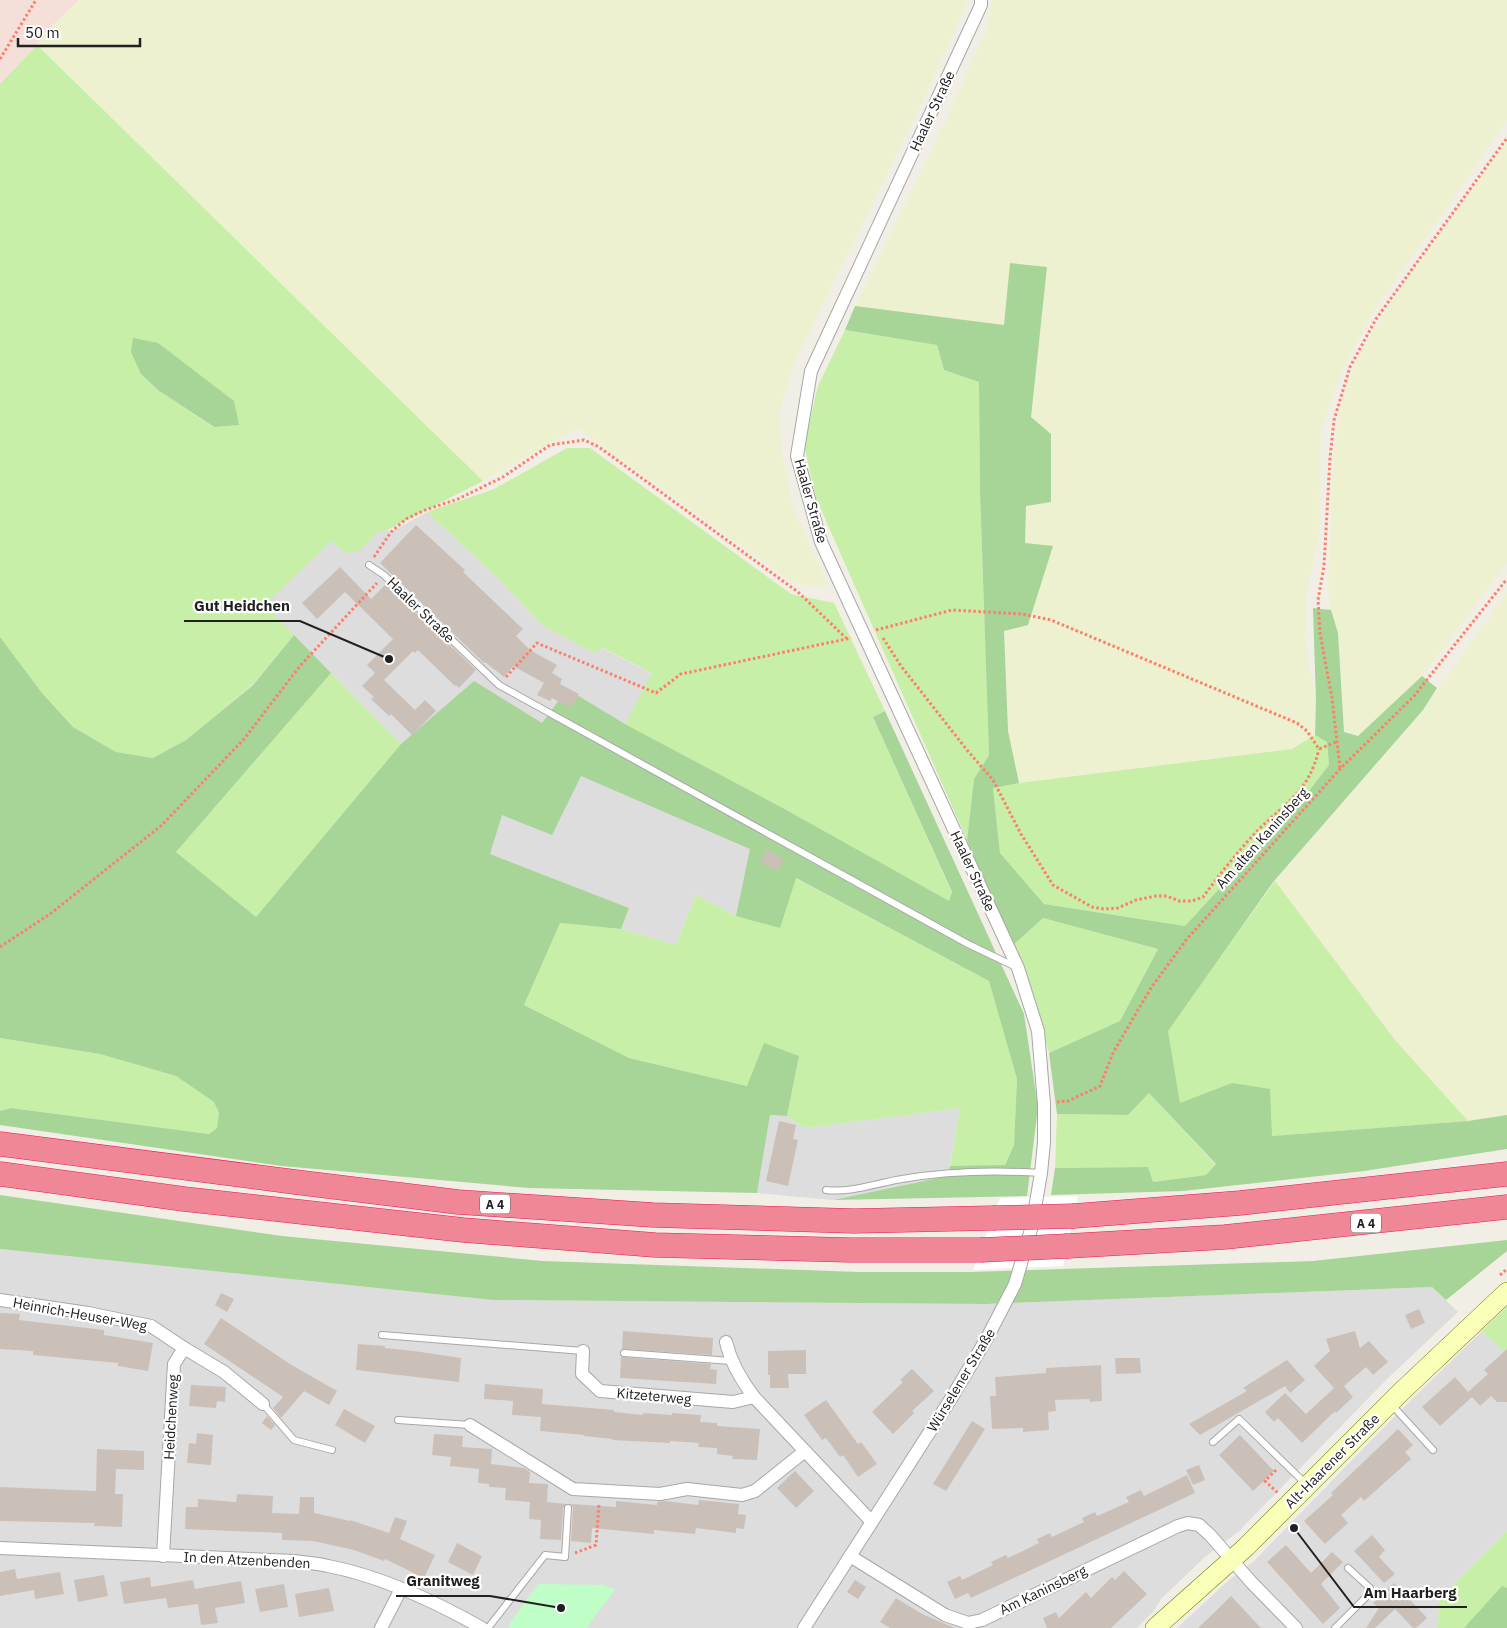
<svg xmlns="http://www.w3.org/2000/svg" width="1507" height="1628" font-family="'IBM Plex Sans',sans-serif">
	<rect width="100%" height="100%" fill="#f1eee5"/>
	<g fill="#dedddd">
		<polygon points="427,512 502,582 542,625 600,647 653,674 625,725 781,807 736,916 696,895 676,945 621,929 629,908 490,854 401,744 264,605 331,541 361,550 376,533 387,530 391,532"/>
		<polygon points="960,1108 948,1176 833,1200 757,1193 770,1115 787,1116 805,1128"/>
		<polygon points="0,1249 493,1300 986,1304 1432,1287 1458,1312 1387,1379 1238,1532 1206,1556 1161,1599 1153,1612 1137,1628 0,1628"/>
		<polygon points="1482,1331 1507,1354 1507,1531 1439,1599 1438,1628 1177,1628 1229,1580 1254,1561 1393,1418"/>
	</g>
	<polygon fill="#f4e0d8" points="0,0 79,0 38,39 41,40 0,84"/>
	<g fill="#eef1cf">
		<polygon points="79,0 968,0 930,85 792,368 779,415 782,453 793,507 829,587 794,584 577,428 483,481 37,45 41,40 37,40"/>
		<polygon points="992,0 1507,0 1507,120 1453,199 1371,315 1342,372 1321,428 1319,534 1306,597 1305,642 1316,701 1315,735 1292,749 1019,783 1008,731 1004,630 1052,546 1025,544 1026,506 1051,502 1031,418 1047,267 1010,263 1004,325 855,306 936,142 987,28"/>
		<polygon points="1507,142 1507,563 1427,670 1358,736 1344,732 1338,633 1331,610 1328,593 1334,449 1339,414 1353,367 1390,303"/>
		<polygon points="1507,592 1507,1115 1468,1121 1395,1040 1275,881 1423,710"/>
	</g>
	<g fill="#c8efa7" fill-rule="evenodd">
		<path d="M 37,45 L 483,481 L 387,530 L 376,533 L 361,550 L 346,553 L 331,541 L 265,605 L 294,635 L 253,684 L 186,740 L 153,758 L 116,752 L 73,727 L 42,693 L 0,637 L 0,84 ZM 141,374 L 204,379 L 233,401 L 239,425 L 213,427 L 158,390 Z"/>
		<polygon points="845,330 937,345 944,370 979,382 980,491 989,755 974,779 967,840 816,498 804,445 818,386"/>
		<polygon points="567,448 590,448 791,594 834,603 885,711 873,717 952,893 949,902 781,807 625,724 652,673 601,647 595,653 542,625 502,582 427,512 494,489"/>
		<polygon points="331,673 401,744 256,917 176,852"/>
		<polygon points="1315,735 1327,742 1329,765 1308,792 1185,926 1044,904 1000,853 993,788 1019,783 1292,749"/>
		<polygon points="795,878 989,981 1017,1079 1014,1145 1004,1166 950,1166 960,1108 805,1128 787,1116 799,1056 747,1086 629,1058 524,1005 560,923 621,929 676,945 696,895 736,916"/>
		<polygon points="1275,881 1395,1040 1468,1121 1272,1136 1232,1083 1180,1104 1167,1031"/>
		<polygon points="1043,918 1158,949 1120,1021 1049,1053 1030,985 1012,946"/>
		<polygon points="0,1038 100,1054 176,1076 214,1102 219,1113 217,1128 209,1134 11,1108 0,1111"/>
		<polygon points="1149,1093 1216,1165 1206,1175 1153,1182 1147,1167 1055,1168 1057,1114 1128,1115"/>
		<polygon points="1507,1307 1507,1354 1482,1331"/>
		<polygon points="1507,1531 1507,1588 1502,1587 1464,1628 1438,1628 1439,1599"/>
	</g>
	<g fill="#a7d497">
		<polygon points="1010,263 1047,267 1031,417 1051,434 1051,502 1026,506 1025,543 1053,546 1028,625 1004,631 1008,731 1019,783 993,788 1000,853 1044,904 1185,926 1308,792 1329,765 1327,742 1315,735 1316,701 1313,608 1331,610 1338,633 1344,732 1358,736 1422,676 1437,688 1423,710 1274,881 1168,1031 1180,1103 1232,1083 1270,1089 1272,1136 1468,1121 1507,1115 1507,1149 1364,1171 1183,1191 1051,1195 1055,1168 1148,1167 1153,1182 1206,1175 1216,1164 1149,1093 1128,1115 1057,1114 1049,1053 1120,1021 1158,949 1043,918 1012,946 967,840 974,779 989,755 980,491 979,382 944,370 937,345 845,330 855,306 1004,325"/>
		<polygon points="133,338 158,343 234,401 239,425 214,427 158,390 141,374 131,352"/>
		<polygon points="294,635 331,673 176,852 256,917 401,744 474,681 542,723 567,689 625,724 781,807 949,901 952,892 873,717 885,711 1024,1014 1038,1107 1027,1196 833,1200 948,1176 950,1166 1005,1165 1014,1145 1017,1079 989,981 796,878 780,928 736,916 750,849 581,776 552,835 502,815 490,854 629,908 621,929 560,923 524,1005 629,1058 747,1086 764,1043 799,1056 787,1116 770,1115 757,1193 529,1188 282,1166 0,1125 0,1111 11,1108 209,1134 217,1128 219,1113 214,1102 176,1076 100,1054 0,1038 0,637 42,693 73,727 116,752 153,758 186,740 253,685"/>
		<polygon points="0,1195 282,1236 543,1261 859,1272 969,1272 1313,1261 1507,1240 1507,1251 1446,1300 1432,1287 986,1304 493,1300 0,1249"/>
		<polygon points="1502,1586 1507,1588 1507,1628 1464,1628"/>
	</g>
	<polygon fill="#bffec7" points="538,1584 604,1585 615,1590 586,1628 510,1628 508,1626"/>
	<polygon fill="#fff" points="1078,1196 1063,1266 973,1270 1000,1198"/>
	<g fill="#cac0b8">
		<polygon points="416,525 465,570 463,572 523,629 516,636 530,650 557,665 552,673 562,679 560,684 579,694 571,708 552,698 550,701 537,695 544,683 513,666 504,677 485,662 484,663 380,563"/>
		<polygon points="340,567 371,599 386,584 476,670 459,688 456,685 455,686 418,650 415,653 413,651 384,680 415,710 425,700 436,711 412,735 391,714 389,716 371,699 374,697 362,686 375,673 367,665 393,639 345,592 317,619 302,603"/>
		<polygon points="767,849 784,859 778,870 774,868 773,870 760,862"/>
		<polygon points="779,1121 796,1125 793,1139 798,1140 788,1186 766,1181"/>
		<polygon points="221,1293 234,1299 227,1312 215,1305"/>
		<polygon points="1419,1309 1425,1323 1411,1329 1405,1315"/>
		<polygon points="0,1313 20,1314 19,1320 104,1330 104,1335 153,1343 148,1371 118,1366 118,1363 33,1355 33,1351 0,1349"/>
		<polygon points="221,1318 290,1364 337,1391 329,1405 304,1391 281,1418 273,1408 283,1397 204,1344"/>
		<polygon points="623,1331 713,1338 712,1355 622,1349"/>
		<polygon points="1355,1331 1360,1348 1369,1341 1388,1362 1373,1375 1366,1367 1344,1386 1353,1397 1336,1413 1335,1411 1302,1443 1278,1418 1274,1422 1265,1412 1285,1393 1306,1414 1334,1388 1314,1366 1330,1351 1326,1339"/>
		<polygon points="358,1344 385,1346 385,1348 414,1351 461,1358 459,1382 356,1370"/>
		<polygon points="1507,1349 1507,1402 1497,1402 1491,1396 1480,1406 1472,1397 1440,1426 1422,1407 1455,1377 1468,1392 1488,1374 1484,1370"/>
		<polygon points="806,1350 806,1374 788,1374 789,1388 770,1388 770,1375 768,1375 768,1351"/>
		<polygon points="621,1357 711,1364 710,1369 717,1370 716,1384 620,1378"/>
		<polygon points="1115,1358 1140,1358 1141,1373 1116,1374"/>
		<polygon points="1287,1360 1305,1380 1290,1393 1285,1386 1200,1435 1189,1424 1247,1391 1243,1388"/>
		<polygon points="1101,1365 1102,1401 1090,1402 1089,1399 1055,1400 1056,1411 1048,1412 1049,1430 1023,1432 1023,1428 992,1429 990,1396 996,1396 995,1377 1046,1373 1046,1368"/>
		<polygon points="912,1369 934,1391 912,1411 914,1413 893,1434 872,1412 903,1382 900,1380"/>
		<polygon points="485,1384 543,1389 542,1404 614,1410 614,1412 643,1415 643,1413 672,1415 672,1413 701,1415 700,1422 717,1423 717,1426 760,1429 757,1460 732,1459 733,1456 717,1454 717,1448 698,1447 699,1443 670,1441 670,1443 612,1440 612,1439 584,1436 584,1435 540,1431 541,1417 512,1415 513,1401 484,1399"/>
		<polygon points="191,1385 226,1387 225,1402 217,1401 216,1408 189,1406"/>
		<polygon points="826,1400 858,1444 861,1442 877,1464 858,1477 843,1455 840,1457 826,1438 822,1440 804,1415"/>
		<polygon points="344,1409 375,1426 365,1443 335,1425"/>
		<polygon points="267,1416 275,1425 271,1430 262,1423"/>
		<polygon points="972,1421 985,1429 946,1491 933,1484"/>
		<polygon points="1398,1429 1413,1445 1405,1452 1411,1459 1364,1501 1361,1497 1341,1515 1348,1523 1325,1544 1304,1521 1333,1495 1331,1493"/>
		<polygon points="197,1433 213,1435 211,1465 187,1463 189,1443 196,1444"/>
		<polygon points="434,1434 463,1436 462,1447 492,1449 491,1464 524,1468 530,1472 529,1483 548,1484 547,1502 566,1504 563,1508 561,1540 540,1539 541,1520 529,1519 530,1502 505,1500 506,1488 489,1487 489,1484 478,1483 479,1469 450,1466 451,1457 432,1455"/>
		<polygon points="1240,1435 1274,1471 1253,1491 1219,1455"/>
		<polygon points="97,1449 144,1451 144,1470 116,1469 115,1494 123,1494 122,1527 94,1526 95,1523 0,1521 0,1487 96,1491"/>
		<polygon points="1199,1465 1205,1480 1193,1485 1186,1470"/>
		<polygon points="795,1471 814,1491 796,1508 777,1488"/>
		<polygon points="1187,1475 1195,1493 971,1598 968,1593 955,1599 947,1582 960,1576 962,1580 993,1565 991,1562 1006,1555 1008,1558 1023,1551 1039,1543 1037,1539 1050,1533 1052,1537 1084,1522 1082,1518 1095,1512 1097,1516 1129,1502 1126,1497 1141,1490 1144,1496"/>
		<polygon points="237,1494 273,1496 272,1513 299,1514 300,1497 314,1497 314,1513 350,1521 350,1520 389,1533 395,1517 407,1521 400,1539 435,1555 424,1578 385,1559 384,1561 354,1550 313,1541 282,1540 282,1533 185,1529 186,1507 198,1507 198,1499 236,1502"/>
		<polygon points="699,1500 739,1504 738,1514 746,1515 744,1529 736,1528 736,1533 696,1528 695,1534 654,1530 654,1534 592,1528 591,1543 571,1541 573,1508 571,1504 616,1507 616,1501 657,1505 657,1502 665,1501 698,1505"/>
		<polygon points="1372,1535 1385,1550 1379,1557 1395,1574 1384,1583 1354,1551"/>
		<polygon points="457,1543 482,1556 473,1575 448,1562"/>
		<polygon points="1286,1545 1311,1573 1332,1552 1343,1562 1321,1584 1340,1608 1323,1624 1267,1562"/>
		<polygon points="15,1569 17,1579 60,1572 64,1594 35,1599 34,1590 0,1596 0,1572"/>
		<polygon points="1124,1571 1147,1594 1111,1628 1047,1628 1043,1618 1056,1612 1059,1618 1086,1592 1091,1598 1112,1577 1115,1580"/>
		<polygon points="104,1575 108,1596 78,1602 74,1580"/>
		<polygon points="150,1577 151,1587 193,1580 195,1589 241,1581 245,1603 215,1608 218,1623 201,1625 198,1604 168,1608 166,1598 124,1604 120,1582"/>
		<polygon points="855,1580 866,1587 858,1599 847,1592"/>
		<polygon points="1394,1583 1427,1618 1416,1628 1413,1628 1395,1609 1375,1628 1366,1628 1379,1608 1373,1603"/>
		<polygon points="284,1584 288,1607 260,1612 255,1589"/>
		<polygon points="329,1588 334,1611 299,1617 295,1594"/>
		<polygon points="1231,1596 1261,1628 1198,1628 1215,1612"/>
		<polygon points="896,1598 922,1614 955,1628 890,1628 880,1622"/>
	</g>
	<g fill="none" stroke-linecap="round" stroke-linejoin="round">
		<g stroke="#a7a7a7" stroke-width="8">
			<g id="lane">
				<polyline points="369,565 384,575 499,685 968,944 1016,967"/>
				<path d="M 826,1190 C 852,1193 877,1183 902,1179 C 948,1171 994,1170 1041,1173"/>
				<polyline points="382,1335 583,1351"/>
				<polyline points="624,1353 731,1361"/>
				<polyline points="263,1404 294,1440 332,1450"/>
				<polyline points="1391,1404 1433,1450"/>
				<polyline points="398,1420 470,1425"/>
				<polyline points="1213,1442 1239,1419 1307,1485"/>
				<polyline points="488,1628 545,1555 565,1557 568,1508"/>
				<polyline points="1335,1628 1370,1593 1370,1588 1348,1568"/>
			</g>
		</g>
		<g stroke="#a7a7a7" stroke-width="14">
			<g id="street">
				<polyline points="0,1300 88,1313 151,1326 184,1348"/>
				<path d="M 726,1342 C 731,1363 741,1380 754,1397 L 872,1522"/>
				<polyline points="583,1351 582,1374 600,1391 733,1402 754,1397"/>
				<polyline points="470,1425 573,1489 660,1494 687,1489 742,1495 755,1491 805,1451"/>
				<path d="M 0,1548 L 294,1561 C 305,1563 317,1563 328,1566 C 380,1576 436,1602 482,1628"/>
				<polyline points="163,1556 174,1364 184,1348 224,1372 263,1404"/>
				<polyline points="850,1556 945,1615 968,1623 982,1620 1178,1526 1188,1523 1199,1525 1210,1535 1252,1583 1296,1628"/>
				<polyline points="381,1628 401,1589"/>
				<polyline points="804,1628 952,1397 987,1338 1015,1284 1032,1226 1041,1173 1044,1142 1044,1104 1038,1031 1018,968 821,542 797,456 811,371 981,5 981,0"/>
			</g>
		</g>
		<g stroke="#6c7e00" stroke-width="20">
			<polyline id="secondary" points="1155,1628 1246,1547 1402,1391 1507,1292"/>
		</g>
		<g stroke="#eb1758" stroke-width="25">
			<g id="highway">
				<polyline points="0,1144 295,1182 458,1202 653,1215 854,1221 993,1218"/>
				<polyline points="0,1174 184,1199 463,1230 655,1245 850,1250 981,1250"/>
				<polyline points="1074,1216 1240,1203 1507,1174"/>
				<polyline points="1068,1246 1225,1237 1507,1207"/>
			</g>
		</g>
		<g stroke="#ff7d69" stroke-width="3" stroke-dasharray="2.5 2.5" stroke-linecap="butt">
			<polyline points="0,59 36,0"/>
			<polyline points="374,557 391,532 406,519 425,510 458,499 503,477 550,445 584,440 599,447 798,592 846,638"/>
			<polyline points="876,630 952,610 1022,614 1051,620 1297,723 1307,731 1319,749 1336,742"/>
			<path d="M 883,638 L 901,666 L 967,750 L 993,780 L 1021,834 L 1053,885 L 1092,907 L 1104,909 L 1118,908 L 1136,900 L 1156,896 L 1167,896 L 1179,901 L 1192,901 L 1203,897 C 1220,874 1239,850 1259,829 C 1288,801 1309,791 1319,749"/>
			<polyline points="506,677 537,643 656,693 681,674 851,638"/>
			<polyline points="1340,768 1332,698 1320,633 1318,600 1324,566 1330,458 1334,420 1350,367 1376,319 1507,138"/>
			<polyline points="0,947 50,914 162,825 244,739 300,666 377,583"/>
			<polyline points="1057,1102 1068,1101 1100,1086 1113,1053 1135,1015 1151,988 1186,940 1340,769 1414,696 1507,579"/>
			<polyline points="1500,1275 1507,1269"/>
			<polyline points="1276,1470 1265,1481 1278,1493"/>
			<polyline points="575,1553 596,1545 599,1504"/>
		</g>
		<use href="#lane" stroke="#fff" stroke-width="6"/>
		<use href="#street" stroke="#fff" stroke-width="12"/>
		<use href="#secondary" stroke="#f9ffb6" stroke-width="19"/>
		<use href="#highway" stroke="#ef8797" stroke-width="24"/>
		<g stroke="#eb1758" stroke-width="25" stroke-linecap="butt">
			<g id="highway-bridge">
				<polyline points="993,1218 1074,1216"/>
				<polyline points="981,1250 1068,1246"/>
			</g>
		</g>
		<use href="#highway-bridge" stroke="#ef8797" stroke-width="24"/>
	</g>
	<g text-anchor="middle" dominant-baseline="central" stroke-width="4.5" stroke-linejoin="round" paint-order="stroke">
		<g fill="#fff" stroke="#636363" stroke-width="1">
			<rect x="480" y="1194.5" width="30" height="19" rx="4"/>
			<rect x="1351" y="1213.5" width="30" height="19" rx="4"/>
		</g>
		<g font-size="12" font-weight="bold" fill="#202020">
			<text x="495" y="1204">A 4</text>
			<text x="1366" y="1223">A 4</text>
		</g>
		<g font-size="14" fill="#202020" stroke="#fff">
			<text transform="translate(932 111) rotate(-65)">Haaler Straße</text>
			<text transform="translate(811 501) rotate(74)">Haaler Straße</text>
			<text transform="translate(421 610) rotate(44)">Haaler Straße</text>
			<text transform="translate(1262 838) rotate(-48)">Am alten Kaninsberg</text>
			<text transform="translate(973 871) rotate(65)">Haaler Straße</text>
			<text transform="translate(80 1314) rotate(10)">Heinrich-Heuser-Weg</text>
			<text transform="translate(961 1380) rotate(-59)">Würselener Straße</text>
			<text transform="translate(654 1396) rotate(5)">Kitzeterweg</text>
			<text transform="translate(171 1417) rotate(-87)">Heidchenweg</text>
			<text transform="translate(1332 1461) rotate(-45)">Alt-Haarener Straße</text>
			<text transform="translate(247 1560) rotate(3)">In den Atzenbenden</text>
			<text transform="translate(1043 1590) rotate(-26)">Am Kaninsberg</text>
		</g>
	</g>
	<path fill="none" stroke="#202020" stroke-width="2" d="M389 659L300 621H184M561 1608L490 1596H396M1294 1528L1354 1607H1467"/>
	<g fill="#202020" stroke="#fff" stroke-width="2">
		<circle cx="389" cy="659" r="5"/>
		<circle cx="561" cy="1608" r="5"/>
		<circle cx="1294" cy="1528" r="5"/>
	</g>
	<g font-size="15" text-anchor="middle" font-weight="bold" fill="#202020" stroke="#fff" stroke-width="4.5" stroke-linejoin="round" paint-order="stroke">
		<text x="242" y="611">Gut Heidchen</text>
		<text x="443" y="1586">Granitweg</text>
		<text x="1410" y="1598">Am Haarberg</text>
	</g>
	<path d="M18 38v8h122v-8" fill="none" stroke="#202020" stroke-width="2.5"/>
	<text x="25" y="38" font-size="15" fill="#202020" stroke="#ffffff" stroke-width="4" paint-order="stroke">50 m</text>
</svg>
